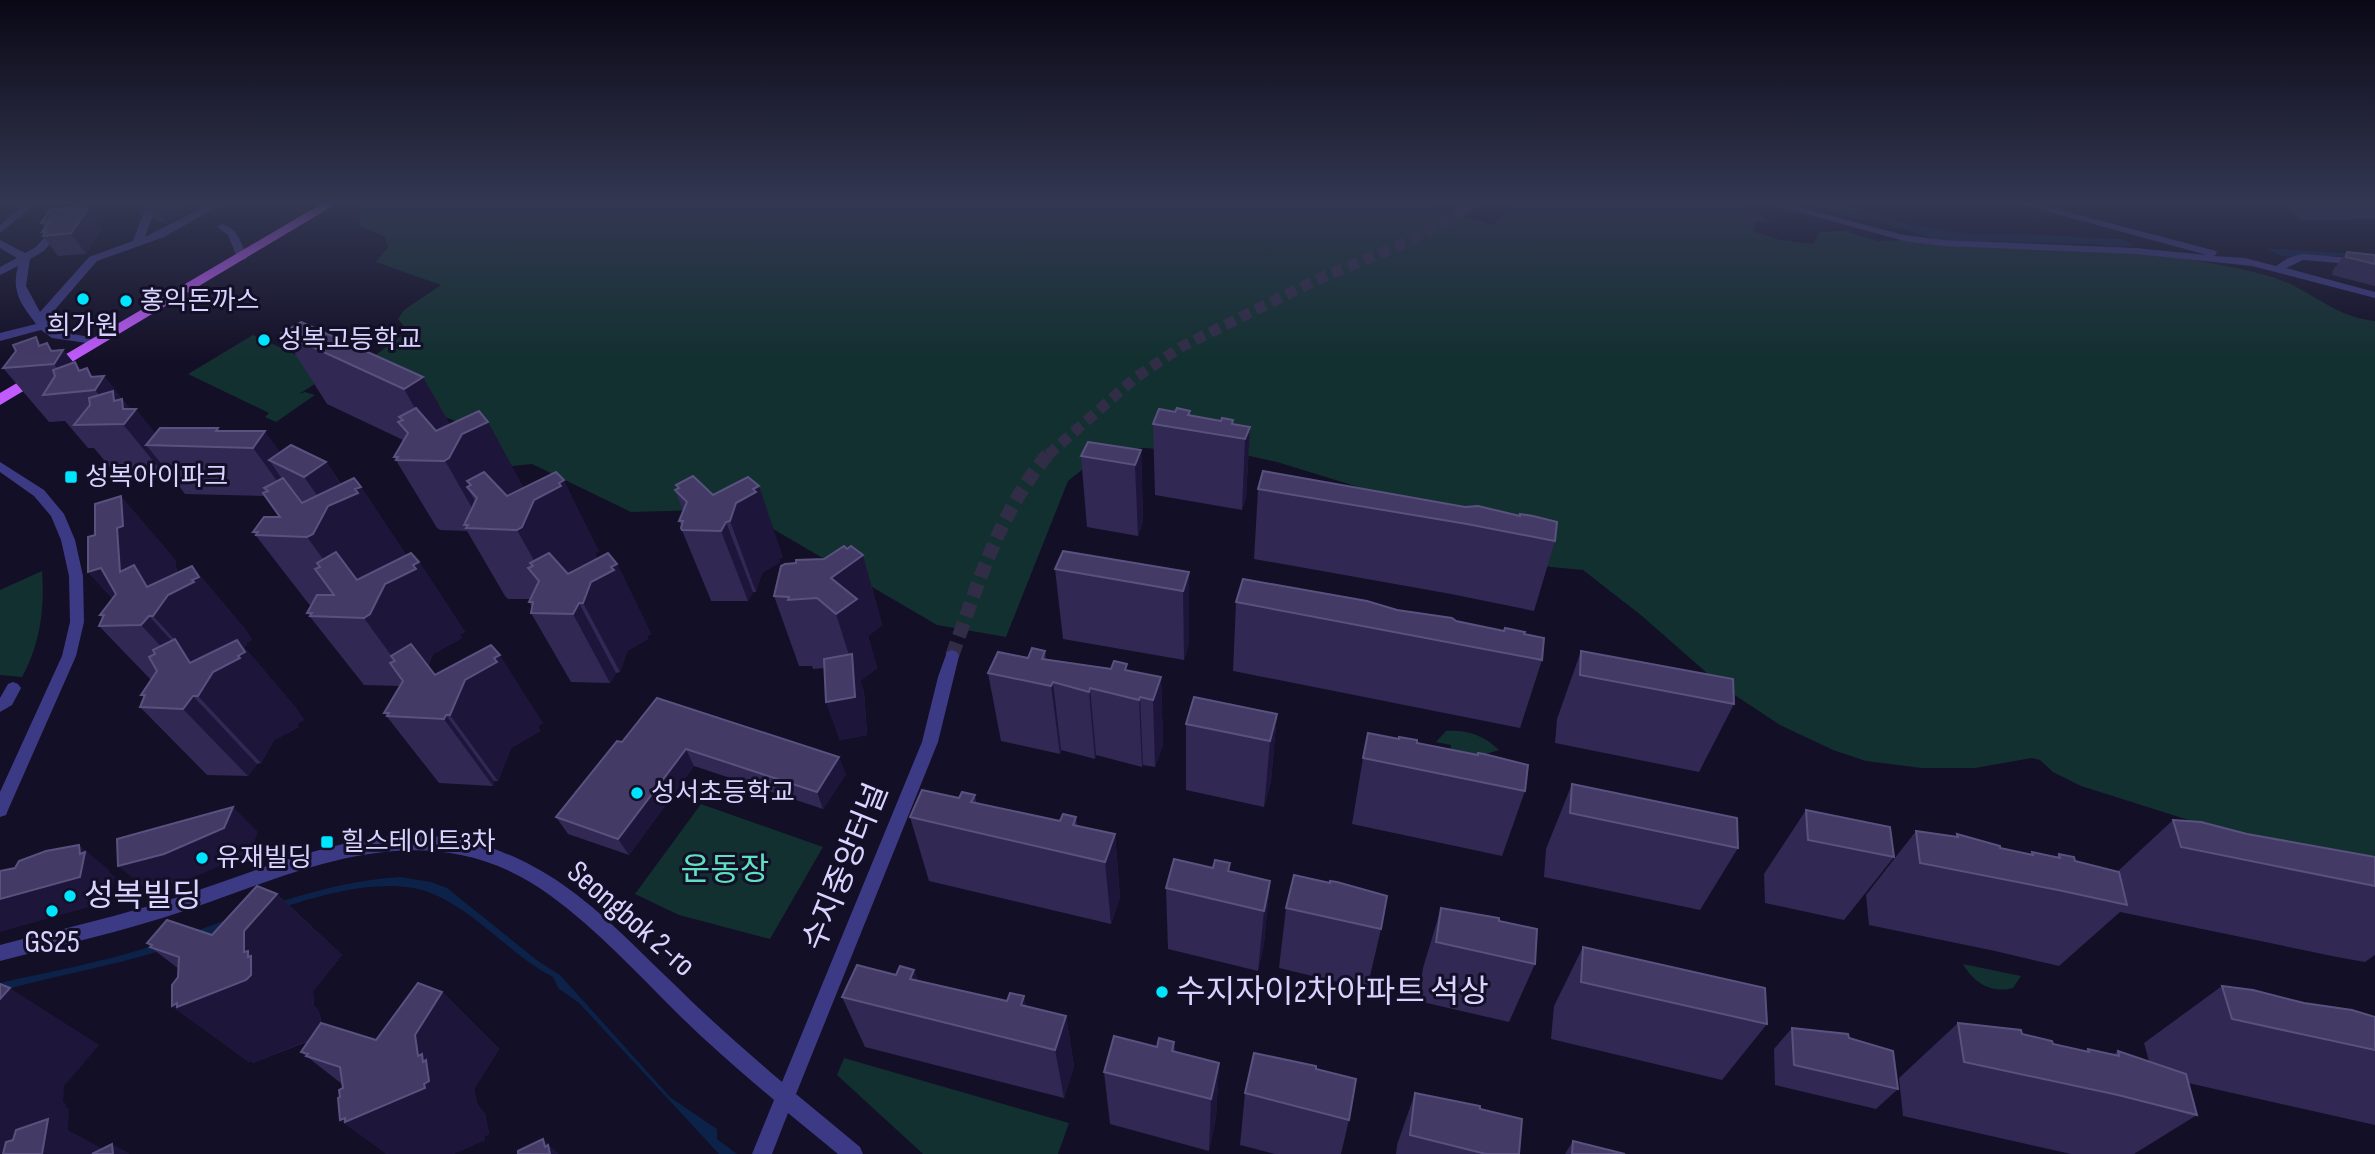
<svg xmlns="http://www.w3.org/2000/svg" width="2375" height="1154" font-family="'Sofia Sans Condensed','Noto Sans KR',sans-serif">
	<rect width="100%" height="100%" fill="#130f26"/>
	<g fill="#12302f">
		<path d="M 365,201 L 1447,201 L 1436,208 L 1493,225 L 1518,201 L 1707,201 L 1745,204 L 1769,222 L 1757,221 L 1754,225 L 1755,232 L 1780,240 L 1813,244 L 1820,232 L 1845,231 L 1877,241 L 1905,240 C 2013,246 2125,245 2231,267 C 2251,271 2279,277 2298,288 C 2324,302 2344,318 2375,321 L 2375,886 L 2315,860 L 2081,786 L 2053,772 L 2040,760 L 2032,758 L 1975,768 L 1922,768 L 1866,761 L 1833,750 L 1780,725 L 1724,688 L 1642,616 L 1583,570 L 1551,567 L 1511,558 L 1381,494 L 1277,462 L 1241,454 L 1143,448 L 1114,452 L 1097,458 L 1068,481 L 1006,637 L 937,625 L 739,509 L 631,512 L 532,464 L 438,474 L 498,439 L 347,376 L 408,331 L 398,319 L 404,310 L 441,285 L 376,262 L 388,247 L 385,237 L 360,226 L 358,205 Z"/>
		<polygon points="253,335 334,372 299,394 305,392 315,395 276,422 265,417 269,413 188,374"/>
		<path d="M 42,571 C 45,608 40,644 22,677 L 0,675 L 0,590 Z"/>
		<path d="M 1446,731 C 1467,729 1485,736 1499,750 L 1479,756 L 1450,751 L 1451,745 L 1436,742 Z"/>
		<polygon points="701,804 823,847 770,939 679,915 635,894"/>
		<path d="M 1963,964 L 2021,976 L 2013,988 C 1991,994 1973,982 1963,964 Z"/>
		<polygon points="844,1058 1069,1123 1058,1154 923,1154 837,1075"/>
	</g>
	<g fill="#0c2248">
		<polygon points="1801,201 1822,201 1875,212 1895,221 1958,233 2048,235 2375,255 2300,257 2117,245 1939,240 1881,223 1847,216"/>
		<path d="M 400,877 L 431,882 L 447,888 L 538,961 L 560,975 L 671,1098 L 717,1129 L 717,1139 L 737,1154 L 719,1154 L 579,1003 L 558,988 L 553,977 C 509,954 477,912 431,893 C 357,865 233,930 160,951 C 107,967 53,976 0,991 L 0,983 C 51,971 105,962 155,945 C 236,919 315,882 400,877 Z"/>
	</g>
	<polygon fill="#130f26" points="2120,237 2260,244 2284,258 2138,248"/>
	<g fill="none" stroke-linecap="round" stroke-linejoin="round">
		<polyline stroke="#0c2248" stroke-width="3.5" points="2104,244 2124,245"/>
		<polyline stroke="#312d47" stroke-width="11" stroke-dasharray="11 6" stroke-linecap="butt" points="1048,455 1135,378 1181,347 1316,280 1408,242 1466,209"/>
		<path stroke="#312d47" stroke-width="14" stroke-dasharray="14 7" stroke-linecap="butt" d="M 952,656 C 977,586 1000,510 1049,453"/>
		<g fill="#3d3a85" fill-rule="evenodd">
			<polygon points="28,201 39,201 0,233 0,225"/>
			<path d="M 76,201 L 86,201 L 44,251 L 30,259 L 26,286 L 40,312 L 89,257 L 133,241 L 148,201 L 158,201 L 145,237 L 215,201 L 227,201 L 164,237 L 97,261 L 46,320 L 56,331 L 101,339 L 101,345 L 52,338 L 41,330 L 0,341 L 0,333 L 36,324 C 21,304 11,292 18,266 L 0,275 L 0,267 L 17,258 L 0,248 L 0,240 L 25,253 L 36,247 Z"/>
			<polygon points="1471,201 1482,201 1470,211 1462,211 1462,207"/>
			<polygon points="1759,201 1775,201 1904,235 1943,240 2136,248 2207,255 2009,201 2025,201 2216,251 2217,253 2214,256 2245,258 2276,266 2288,258 2302,254 2375,260 2375,266 2303,260 2286,268 2375,292 2375,298 2252,266 2136,254 1943,246 1904,241"/>
			<path d="M 222,224 C 240,230 240,242 247,257 L 246,259 L 242,260 L 237,257 L 228,235 L 217,227 Z"/>
			<polygon points="0,462 44,490 64,514 75,540 83,576 84,622 76,656 8,810 6,815 0,817 0,792 62,656 70,622 69,576 61,540 51,516 34,496 0,472"/>
			<path d="M 952,650 L 957,652 L 959,656 L 938,742 L 796,1094 L 860,1147 L 863,1154 L 838,1154 L 788,1113 L 772,1154 L 752,1154 L 774,1100 C 741,1072 707,1043 676,1012 C 636,972 597,930 551,896 C 430,807 309,868 184,911 C 124,931 62,945 0,961 L 0,945 C 61,929 124,915 184,895 C 319,850 429,793 562,884 C 604,913 639,951 676,986 C 710,1020 746,1051 782,1082 L 922,742 L 938,677 L 947,652 Z"/>
			<polygon points="13,682 18,684 21,688 12,705 0,712 0,698 8,684"/>
		</g>
		<polygon fill="#c25bff" fill-rule="evenodd" points="326,201 341,201 0,405 0,393"/>
	</g>
	<g fill="#312854">
		<polygon points="142,201 193,209 166,223 154,219"/>
		<polygon points="2143,201 2267,201 2265,204 2146,205"/>
		<polygon points="2296,201 2375,201 2375,219 2301,220 2290,209"/>
		<polygon points="88,209 102,229 86,254 58,256 43,236 44,234 42,232 45,227 41,223 79,210"/>
		<polygon points="2347,252 2375,255 2375,286 2332,275 2333,270"/>
		<polygon points="282,333 423,377 450,425 599,551 595,553 597,557 571,570 570,573 617,564 651,634 647,636 648,639 627,651 620,672 616,673 610,683 571,682 531,613 532,607 529,602 531,599 508,599 505,596 467,531 440,530 437,528 394,457 403,440 327,404"/>
		<polygon points="36,337 42,345 54,351 63,350 74,363 82,370 94,377 104,376 130,409 155,434 218,428 220,431 281,453 326,462 341,484 361,487 406,555 419,562 465,632 459,635 462,638 433,654 428,666 435,675 543,723 538,726 540,731 511,748 498,781 494,781 493,786 439,783 384,713 400,686 364,685 307,613 312,606 310,605 308,603 253,532 280,517 264,496 185,494 170,474 167,478 119,478 94,448 88,448 65,421 49,422 3,368"/>
		<polygon points="1190,411 1190,415 1250,427 1246,498 1242,510 1155,495 1153,424 1175,412"/>
		<polygon points="1141,450 1143,521 1138,536 1087,527 1081,456"/>
		<polygon points="676,485 783,557 779,559 780,562 762,573 756,592 753,592 748,601 711,601 710,598 681,528 681,525 679,521 683,511 675,490 678,489"/>
		<polygon points="1258,489 1465,507 1555,541 1534,611 1451,594 1254,559"/>
		<polygon points="847,549 863,555 882,625 868,636 877,668 860,681 864,692 867,735 840,740 826,702 824,668 813,669 812,666 799,666 774,596 824,559"/>
		<polygon points="175,559 177,573 192,566 245,629 252,640 246,643 247,645 244,647 296,708 304,720 297,724 299,727 274,740 261,763 257,764 248,776 207,775 140,707 144,698 141,695 151,680 99,626 102,618 100,615 113,599 88,572"/>
		<polygon points="1055,569 1189,572 1189,642 1184,660 1063,639"/>
		<polygon points="1236,602 1397,610 1524,634 1542,660 1520,728 1233,671"/>
		<polygon points="1045,651 1046,660 1127,670 1161,677 1163,745 1155,767 1143,765 1142,767 1096,755 1095,759 1061,750 1060,754 1001,741 988,673"/>
		<polygon points="1581,651 1734,704 1699,772 1555,743 1557,719"/>
		<polygon points="657,698 846,774 823,809 694,766 629,855 568,834 556,817 622,742"/>
		<polygon points="1277,714 1271,781 1264,807 1186,790 1186,724"/>
		<polygon points="1399,739 1417,743 1525,791 1502,856 1352,824 1363,758"/>
		<polygon points="1572,784 1738,848 1700,910 1544,877 1546,849"/>
		<polygon points="975,795 976,803 1060,821 1076,817 1077,826 1115,834 1120,897 1111,924 929,881 910,817"/>
		<polygon points="1806,810 1894,857 1844,920 1765,903 1764,874"/>
		<polygon points="2173,820 2375,857 2375,955 2365,962 2337,957 2120,912 2059,966 1995,951 1869,925 1866,895 1916,831 1955,837 1957,834 2000,848 2030,854 2032,852 2056,857 2059,854 2075,861 2117,872"/>
		<polygon points="1230,863 1229,871 1270,881 1264,943 1258,971 1168,949 1166,888 1213,868"/>
		<polygon points="277,894 342,955 313,991 314,1006 317,1009 318,1012 320,1014 321,1024 376,1040 442,992 499,1049 474,1089 477,1104 485,1114 489,1134 485,1136 485,1140 453,1154 387,1154 340,1120 340,1097 343,1088 342,1084 301,1052 309,1041 253,1063 251,1061 249,1062 172,1006 178,977 179,969 150,947 151,946 147,943 212,935"/>
		<polygon points="1286,908 1381,929 1367,989 1279,968"/>
		<polygon points="1441,908 1499,921 1535,964 1509,1022 1418,1001 1423,968"/>
		<polygon points="1583,947 1767,1024 1722,1080 1551,1039 1554,1006"/>
		<polygon points="914,970 918,981 1066,1016 1074,1066 1064,1098 865,1047 842,997 896,975"/>
		<polygon points="2222,986 2304,1003 2375,1017 2375,1125 2188,1083 2197,1115 2134,1154 2071,1154 1903,1116 1899,1078 1958,1023 2022,1034 2053,1044 2085,1051 2088,1049 2114,1054 2118,1051 2149,1061 2144,1043"/>
		<polygon points="1792,1028 1849,1038 1898,1089 1876,1109 1775,1085 1774,1049"/>
		<polygon points="1174,1042 1175,1052 1219,1063 1216,1117 1209,1151 1110,1124 1104,1072 1157,1047"/>
		<polygon points="1245,1093 1349,1120 1341,1154 1275,1154 1240,1145"/>
		<polygon points="1415,1093 1480,1109 1519,1154 1396,1154 1397,1145"/>
		<polygon points="1573,1141 1625,1154 1565,1154"/>
	</g>
	<g fill="#1d163a">
		<polygon points="163,201 187,201 193,209 166,223 154,205"/>
		<polygon points="78,207 83,215 88,209 102,229 86,254 71,233 76,210"/>
		<polygon points="36,337 56,362 47,343 59,357 63,350 78,368 75,362 96,388 87,368 99,383 104,376 133,413 136,409 165,445 146,445 170,474 167,478 95,390 77,392 39,346"/>
		<polygon points="423,377 459,440 462,434 488,422 526,492 501,505 467,481 477,498 467,487 490,528 484,529 404,389"/>
		<polygon points="1250,427 1246,498 1242,510 1245,439"/>
		<polygon points="265,431 295,473 269,460 291,492 288,496 253,448"/>
		<polygon points="1141,450 1143,521 1138,536 1135,465"/>
		<polygon points="326,462 349,497 355,489 361,487 408,557 358,607 307,537 327,509 304,477"/>
		<polygon points="564,480 599,551 595,553 597,557 571,570 561,597 556,600 517,530 534,500"/>
		<polygon points="759,486 783,557 779,559 780,562 762,573 756,592 730,521 736,503"/>
		<polygon points="121,496 175,559 179,590 192,580 192,566 245,629 252,640 246,643 247,645 244,647 296,708 304,720 297,724 299,727 274,740 261,763 198,696 199,687 141,625 138,625 88,572 101,568 149,616 184,654 176,641 153,616 120,572 117,528"/>
		<polygon points="726,522 753,592 748,601 721,531"/>
		<polygon points="863,555 882,625 868,636 877,668 860,681 864,692 867,735 840,740 826,702 853,668 836,614 831,578"/>
		<polygon points="419,562 465,632 459,635 462,638 433,654 420,683 414,687 364,618 385,584"/>
		<polygon points="617,564 651,634 647,636 648,639 627,651 620,672 583,603 591,582"/>
		<polygon points="1189,572 1189,642 1184,660 1183,591"/>
		<polygon points="579,603 616,673 610,683 573,614"/>
		<polygon points="500,655 543,723 538,726 540,731 511,748 498,781 450,715 465,680"/>
		<polygon points="1161,677 1163,745 1155,767 1153,700"/>
		<polygon points="1053,682 1061,750 1060,754 1051,686"/>
		<polygon points="1090,688 1096,755 1095,759 1089,692"/>
		<polygon points="193,696 257,764 248,776 183,709"/>
		<polygon points="1140,697 1143,765 1142,767 1139,700"/>
		<polygon points="1277,714 1271,781 1264,807 1270,741"/>
		<polygon points="446,715 494,781 493,786 444,719"/>
		<polygon points="686,749 694,766 629,855 618,839"/>
		<polygon points="839,757 846,774 823,809 817,792"/>
		<polygon points="233,807 258,832 250,853 192,878 147,890 118,866"/>
		<polygon points="1115,834 1120,897 1111,924 1105,862"/>
		<polygon points="79,845 109,870 109,872 115,877 110,901 0,932 0,899 80,854"/>
		<polygon points="1270,881 1264,943 1258,971 1264,911"/>
		<polygon points="277,894 342,955 313,991 314,1006 317,1009 318,1012 320,1014 321,1033 317,1037 253,1063 251,1061 249,1062 172,1006 244,952 244,931"/>
		<polygon points="914,970 931,1019 910,979"/>
		<polygon points="10,988 99,1045 64,1086 63,1102 66,1104 66,1108 69,1109 68,1130 112,1154 0,1154 0,999"/>
		<polygon points="442,992 499,1049 474,1089 477,1104 485,1114 489,1134 485,1136 485,1140 453,1154 387,1154 340,1120 418,1056 415,1035"/>
		<polygon points="1024,996 1035,1045 1021,1005"/>
		<polygon points="1066,1016 1074,1066 1064,1098 1055,1050"/>
		<polygon points="1219,1063 1216,1117 1209,1151 1211,1099"/>
		<polygon points="543,1139 559,1154 550,1154 545,1147"/>
		<polygon points="112,1144 130,1154 113,1154"/>
	</g>
	<g fill="#433a66" stroke="#5a527e" stroke-width="2">
		<polygon points="142,201 163,201 154,205"/>
		<polygon points="78,207 76,210 88,209 71,233 43,236 46,231 42,232 49,222 41,223 50,210"/>
		<polygon points="2347,252 2375,255 2375,264 2346,257"/>
		<polygon points="301,322 423,377 404,389 282,333"/>
		<polygon points="36,337 39,346 47,343 51,351 63,350 54,364 3,368 16,351 13,345"/>
		<polygon points="75,362 79,371 87,368 91,377 104,376 95,390 43,395 55,376 53,370"/>
		<polygon points="113,391 114,401 122,399 123,409 136,409 124,424 74,425 90,405 89,398"/>
		<polygon points="416,408 436,431 479,411 488,422 462,434 449,458 444,461 396,460 398,457 394,457 408,433 398,422 403,420 399,417"/>
		<polygon points="1177,408 1190,411 1188,415 1221,421 1222,418 1233,420 1232,424 1250,427 1245,439 1153,424 1159,409 1175,412"/>
		<polygon points="160,428 218,428 216,431 265,431 253,448 146,445"/>
		<polygon points="1088,442 1141,450 1135,465 1081,456"/>
		<polygon points="291,445 326,462 304,477 269,460"/>
		<polygon points="1263,471 1465,507 1478,506 1520,516 1520,514 1533,516 1557,522 1555,541 1467,524 1258,489"/>
		<polygon points="484,472 507,496 556,472 564,480 559,483 561,486 534,500 522,527 517,530 466,528 468,525 464,525 477,498 467,487 471,485 467,481"/>
		<polygon points="693,476 713,495 748,477 759,486 753,489 756,492 736,503 730,521 726,522 721,531 682,530 681,528 683,521 679,521 687,502 675,490 679,488 676,485"/>
		<polygon points="283,478 302,503 354,478 361,487 355,489 358,493 328,506 313,534 307,537 256,535 258,532 253,532 264,517 280,517 263,493 268,491 264,488"/>
		<polygon points="121,496 123,526 117,528 120,572 134,565 147,587 192,566 199,577 192,580 194,582 168,595 153,616 149,616 141,625 99,626 104,615 100,615 116,594 101,568 88,572 88,537 95,535 95,504"/>
		<polygon points="844,546 847,549 851,546 863,555 831,578 857,599 836,614 817,598 788,600 789,597 774,596 781,566 785,564 796,563 796,560 824,559"/>
		<polygon points="1063,551 1189,572 1183,591 1055,569"/>
		<polygon points="336,552 357,580 411,553 419,562 413,565 416,569 385,584 370,614 364,618 310,616 312,613 307,613 317,595 334,595 315,569 320,567 317,563"/>
		<polygon points="549,553 568,574 608,553 617,564 611,567 614,570 591,582 583,603 579,603 573,614 531,613 533,602 529,602 539,581 528,568 533,566 530,563"/>
		<polygon points="1243,579 1367,601 1397,610 1452,618 1456,621 1504,631 1505,628 1525,632 1524,634 1544,638 1542,660 1236,602"/>
		<polygon points="175,639 190,663 237,640 245,652 238,656 240,658 213,672 198,696 193,696 183,709 140,707 145,695 141,695 157,671 149,657 155,654 153,650"/>
		<polygon points="411,644 435,675 491,645 500,655 494,658 497,662 465,680 450,715 446,715 444,719 387,716 389,713 384,713 403,681 390,663 395,661 391,656"/>
		<polygon points="1032,648 1045,651 1042,659 1111,669 1114,661 1127,664 1125,670 1161,677 1153,700 1140,697 1139,700 1090,688 1089,692 1053,682 1051,686 988,673 998,652 1028,658"/>
		<polygon points="1581,651 1733,679 1734,704 1580,675"/>
		<polygon points="852,654 855,697 826,702 824,659"/>
		<polygon points="1194,697 1277,714 1270,741 1186,724"/>
		<polygon points="657,698 839,757 817,792 686,749 618,839 556,817 617,741 622,742"/>
		<polygon points="1368,733 1399,739 1399,737 1417,740 1417,743 1478,755 1478,753 1484,754 1528,765 1525,791 1363,758"/>
		<polygon points="1572,784 1737,818 1738,848 1570,813"/>
		<polygon points="922,790 959,798 962,792 975,795 971,802 1060,821 1063,814 1076,817 1073,825 1115,834 1105,862 910,817"/>
		<polygon points="233,807 224,828 164,854 118,866 117,839"/>
		<polygon points="1806,810 1890,827 1894,857 1808,840"/>
		<polygon points="2173,820 2201,822 2247,834 2375,857 2375,886 2181,847"/>
		<polygon points="1916,831 1958,837 1957,834 2000,846 2000,848 2033,855 2032,852 2060,858 2059,854 2074,857 2075,861 2119,872 2127,905 2058,890 1920,863"/>
		<polygon points="79,845 80,854 85,852 80,877 0,899 0,871 15,868 19,861 46,851"/>
		<polygon points="1174,859 1213,868 1215,860 1230,863 1228,871 1270,881 1264,911 1166,888"/>
		<polygon points="1294,875 1330,883 1330,881 1337,882 1387,896 1381,929 1286,908"/>
		<polygon points="257,886 277,894 244,931 244,952 248,951 248,957 251,956 251,975 246,980 177,1007 177,1003 172,1006 172,985 178,977 179,957 150,947 152,945 147,943 167,920 212,935"/>
		<polygon points="1441,908 1499,918 1499,921 1537,929 1535,964 1436,942"/>
		<polygon points="1583,947 1765,988 1767,1024 1581,982"/>
		<polygon points="857,965 896,975 900,966 914,970 910,979 1007,1001 1010,993 1024,996 1021,1005 1066,1016 1055,1050 842,997"/>
		<polygon points="418,983 442,992 415,1035 418,1056 422,1054 423,1062 426,1060 429,1081 424,1084 425,1088 345,1122 345,1118 340,1120 338,1098 340,1097 339,1090 343,1088 340,1067 306,1056 308,1054 301,1052 321,1023 376,1040"/>
		<polygon points="0,984 10,988 0,999"/>
		<polygon points="2222,986 2253,990 2304,1003 2352,1010 2375,1017 2375,1050 2232,1019"/>
		<polygon points="1958,1023 2021,1030 2022,1034 2052,1041 2053,1044 2089,1052 2088,1049 2119,1056 2118,1051 2186,1074 2197,1115 2118,1095 1964,1062"/>
		<polygon points="1792,1028 1848,1034 1849,1038 1893,1051 1898,1089 1794,1065"/>
		<polygon points="1114,1036 1157,1047 1159,1038 1174,1042 1172,1051 1219,1063 1211,1099 1104,1072"/>
		<polygon points="1254,1053 1316,1066 1316,1069 1356,1079 1349,1120 1245,1093"/>
		<polygon points="1415,1093 1480,1106 1480,1109 1522,1119 1519,1154 1486,1154 1410,1135"/>
		<polygon points="48,1119 42,1154 3,1154 6,1142 13,1140 16,1130"/>
		<polygon points="543,1139 545,1147 548,1145 550,1154 518,1154 518,1151"/>
		<polygon points="1573,1141 1625,1154 1572,1154"/>
		<polygon points="112,1144 113,1154 92,1154"/>
	</g>
	<linearGradient id="sky" x2="0" y2="1"><stop stop-color="#0a0815"/><stop offset="0.56" stop-color="#333752"/><stop offset="1" stop-color="#333752" stop-opacity="0"/></linearGradient>
	<rect width="2375" height="362" fill="url(#sky)"/>
	<g fill="#00e5ff" stroke="#130f26" stroke-width="2.5">
		<circle cx="83" cy="299" r="7"/>
		<circle cx="126" cy="301" r="7"/>
		<circle cx="264" cy="340" r="7"/>
		<rect x="64" y="470" width="14" height="14" rx="3.5"/>
		<circle cx="637" cy="793" r="7"/>
		<rect x="320" y="835" width="14" height="14" rx="3.5"/>
		<circle cx="202" cy="858" r="7"/>
		<circle cx="70" cy="896" r="7"/>
		<circle cx="52" cy="911" r="7"/>
		<circle cx="1162" cy="992" r="7"/>
	</g>
	<g text-anchor="middle" dominant-baseline="central" stroke-width="6" stroke-linejoin="round" paint-order="stroke">
		<g font-size="26" fill="#d9d4ff" stroke="#130f26" text-anchor="start">
			<text x="140" y="301">홍익돈까스</text>
			<text x="83" y="326" text-anchor="middle">희가원</text>
			<text x="278" y="340">성복고등학교</text>
			<text x="85" y="477">성복아이파크</text>
			<text x="651" y="793">성서초등학교</text>
			<text x="341" y="842">힐스테이트3차</text>
			<text x="216" y="858">유재빌딩</text>
		</g>
		<g font-size="32" fill="#d9d4ff" stroke="#130f26">
			<text transform="translate(846 867) rotate(-68)">수지중앙터널</text>
			<text transform="translate(631 919) rotate(41)">Seongbok 2-ro</text>
		</g>
		<g font-size="32" fill="#5fe0c0" stroke="#130f26">
			<text x="725" y="870">운동장</text>
		</g>
		<g font-size="32" fill="#d9d4ff" stroke="#130f26" text-anchor="start">
			<text x="84" y="896">성복빌딩</text>
			<text x="52" y="942" text-anchor="middle">GS25</text>
			<text x="1176" y="992">수지자이2차아파트 석상</text>
		</g>
	</g>
</svg>
